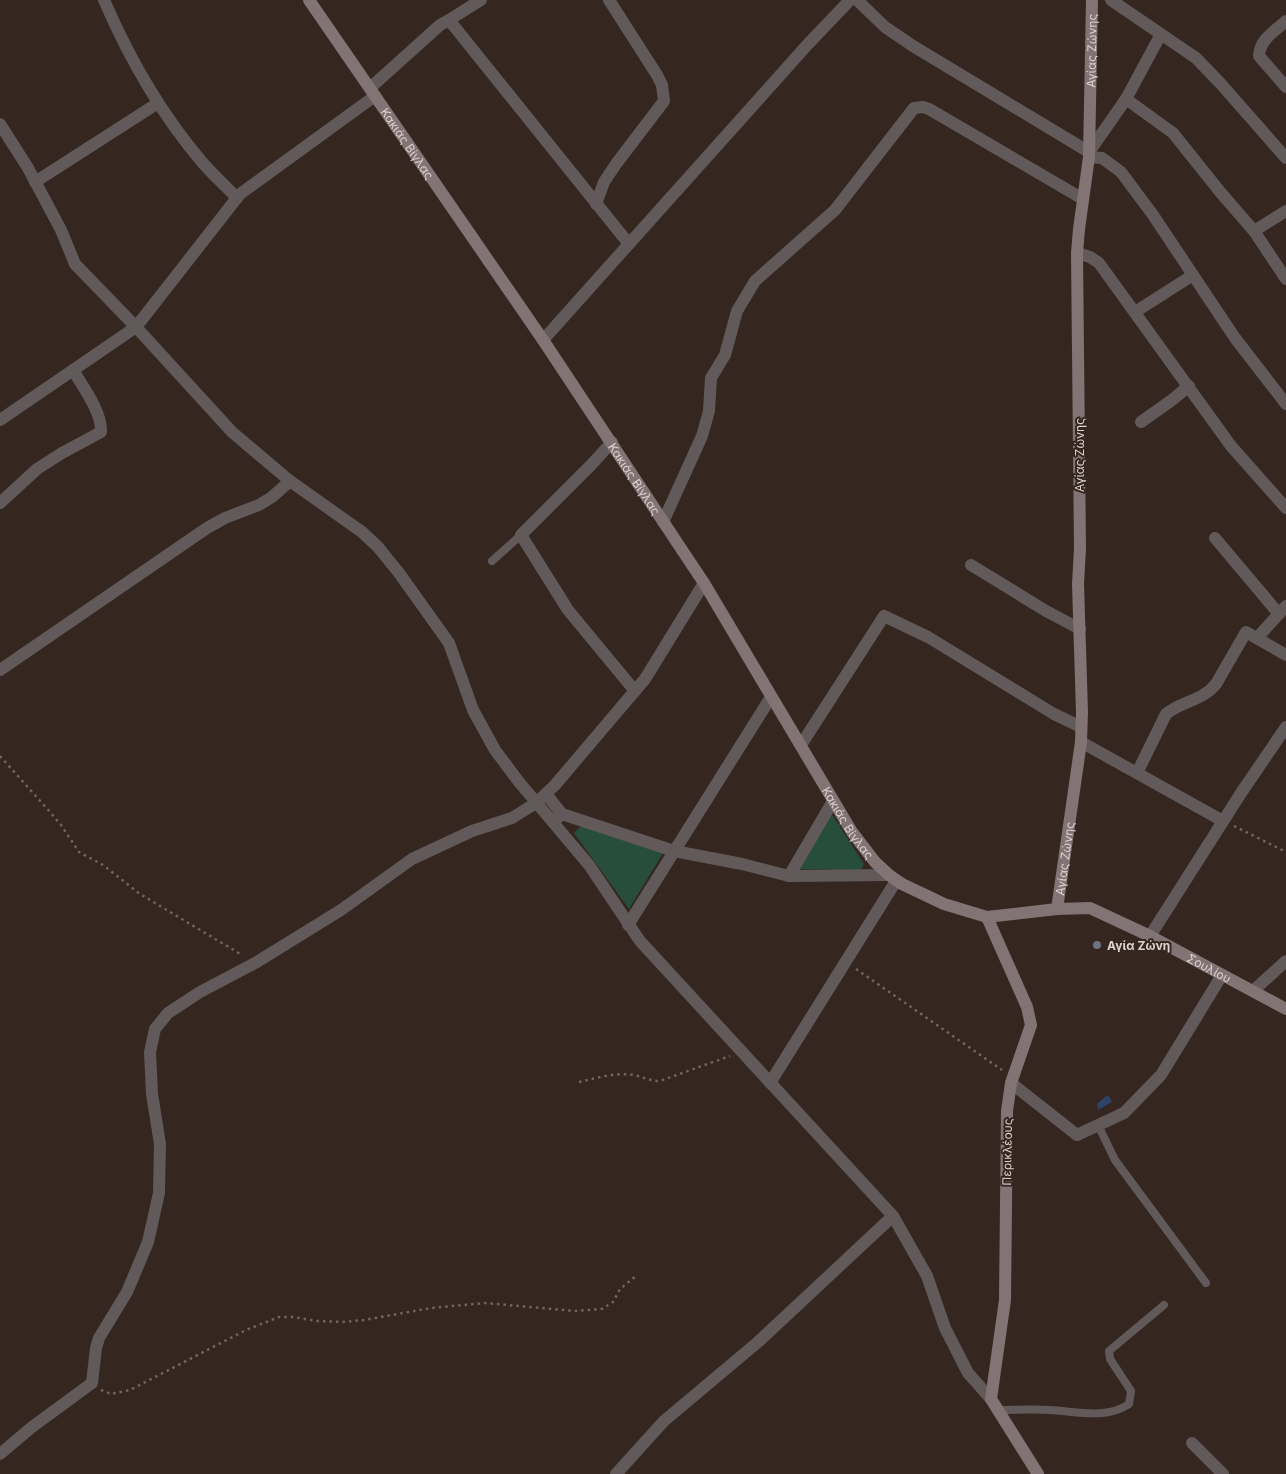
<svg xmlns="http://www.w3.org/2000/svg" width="1286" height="1474" font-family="Inter,sans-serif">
	<rect width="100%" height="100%" fill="#352720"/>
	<g fill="#264e3b">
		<polygon points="831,813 864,864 861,870 799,869"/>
		<polygon points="582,825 663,853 629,909 574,833"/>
	</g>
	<polygon fill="#304265" points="1106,1096 1109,1096 1112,1102 1098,1110 1097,1104"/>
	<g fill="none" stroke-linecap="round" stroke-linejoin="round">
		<g stroke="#72655f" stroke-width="2.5" stroke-dasharray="2.5 4" stroke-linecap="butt">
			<polyline points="0,756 50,812 61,825 79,852 103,865 140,894 242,955"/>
			<polyline points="1234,826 1286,852"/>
			<polyline points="856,969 1002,1070"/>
			<path d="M 579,1082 C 597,1078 616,1072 634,1075 C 643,1077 650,1081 660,1081 L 730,1056"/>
			<polyline points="101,1390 111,1394 130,1390 246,1330 279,1317 293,1317 317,1321 342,1322 364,1320 431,1308 485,1303 575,1311 602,1309 613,1302 620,1289 636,1276"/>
		</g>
		<g stroke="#625a5a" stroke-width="8">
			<polyline points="492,561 521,535"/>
			<polyline points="1098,1125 1115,1160 1206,1283"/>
			<path d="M 998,1410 C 1015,1410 1032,1409 1049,1410 C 1076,1411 1106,1420 1129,1404 L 1131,1391 L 1110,1359 L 1109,1351 L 1164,1305"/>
		</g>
		<g stroke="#625a5a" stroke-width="12">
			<path d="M 104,0 C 129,58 161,114 202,162 C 213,175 226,186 237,198"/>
			<polyline points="857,0 885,27 913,46 1089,152 1126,99 1173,133 1221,193 1254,231 1286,279"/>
			<polyline points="1111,0 1196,58 1221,84 1286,158"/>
			<polyline points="449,20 481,0"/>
			<path d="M 1286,21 C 1274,32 1260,39 1259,56 L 1286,87"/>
			<polyline points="370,88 440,25 449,20 629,244"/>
			<polyline points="1126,99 1161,34"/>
			<polyline points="0,124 28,168 61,230 75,264 136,327 232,432 290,481 362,532 378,547 399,573 449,643 473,710 495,750 519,782 589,865 640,941 893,1216 927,1276 945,1328 968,1373 991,1399"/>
			<polyline points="1089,157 1102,158 1121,172 1153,215 1235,338 1286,404"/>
			<polyline points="35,182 158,103"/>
			<polyline points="596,204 604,182 616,164 664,101 662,85 657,75 609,0"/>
			<polyline points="1254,231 1286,211"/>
			<polyline points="1077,253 1090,257 1099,263 1231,446 1286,508"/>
			<polyline points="1135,312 1193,275"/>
			<polyline points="543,340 808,44 850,0"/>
			<polyline points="0,420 136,327 240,194 375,96"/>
			<polyline points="1141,422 1172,400 1189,386"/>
			<polyline points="612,442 592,464 521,535 568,610 635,691"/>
			<path d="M 0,503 L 37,469 L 62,453 L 101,432 C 102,412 83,387 73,370"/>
			<polyline points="663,522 702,436 709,411 711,378 725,355 737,311 755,281 835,210 914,108 923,107 929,109 1083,199"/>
			<polyline points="1215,538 1279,614"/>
			<polyline points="971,565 1046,611 1080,629"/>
			<polyline points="1257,638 1286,606"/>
			<polyline points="0,670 207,528 225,518 259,505 272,497 290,481"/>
			<polyline points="1081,742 1223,821"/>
			<polyline points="801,745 884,616 928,637 1054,714 1081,727"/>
			<path d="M 1137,773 L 1166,714 C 1182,701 1202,701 1216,684 L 1246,632 L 1286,655"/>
			<polyline points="546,794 562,814"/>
			<polyline points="553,822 562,814 674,851 742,864 789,876 889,875"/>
			<polyline points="789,876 833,801"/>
			<polyline points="628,925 771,697"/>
			<polyline points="1150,936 1241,793 1286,727"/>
			<polyline points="1253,991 1286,961"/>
			<polyline points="770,1083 896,881"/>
			<polyline points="1011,1083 1077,1135 1124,1113 1161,1075 1222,975"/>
			<polyline points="1192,1443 1223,1474"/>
			<polyline points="0,1454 32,1427 92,1383 96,1348 99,1338 127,1292 148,1242 159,1193 160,1144 152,1094 150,1052 155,1029 168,1013 200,992 257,962 341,910 412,859 472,831 512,818 536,803 555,785 645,679 704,583"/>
			<polyline points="616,1474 664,1421 758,1342 893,1216"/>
		</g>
		<g stroke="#827474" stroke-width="12">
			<path id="s1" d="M 309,0 L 543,340 L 682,550 L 704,583 L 852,832 L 875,862 L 889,875 L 902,884 L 944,904 L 987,917 L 1057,909 L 1090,908 L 1150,936 L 1286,1009"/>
			<path id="s2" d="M 1057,909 L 1081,742 L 1082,712 L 1078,584 L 1080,549 L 1077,253 L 1079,229 L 1089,157 L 1092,0"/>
			<polyline points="987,917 1027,1007 1031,1025 1011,1083 1007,1111 1005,1300 991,1399 1038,1474"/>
		</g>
	</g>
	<circle fill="#6b7280" stroke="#352720" stroke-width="2" cx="1097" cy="945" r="5"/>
	<g text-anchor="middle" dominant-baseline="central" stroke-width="4" stroke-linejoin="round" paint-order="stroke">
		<g font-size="12" fill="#ddd3cf" stroke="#352720">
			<text stroke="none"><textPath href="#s2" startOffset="861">Αγίας Ζώνης</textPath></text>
			<text stroke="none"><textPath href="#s1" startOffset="174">Κακιάς Βίγλας</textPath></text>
			<text transform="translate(1079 455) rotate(-90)">Αγίας Ζώνης</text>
			<text stroke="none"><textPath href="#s1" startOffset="579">Κακιάς Βίγλας</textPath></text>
			<text stroke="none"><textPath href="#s1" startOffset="984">Κακιάς Βίγλας</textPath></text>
			<text stroke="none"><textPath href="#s2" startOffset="51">Αγίας Ζώνης</textPath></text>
			<text stroke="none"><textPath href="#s1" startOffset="1395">Σουλίου</textPath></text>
			<text transform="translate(1007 1152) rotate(-89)">Περικλέους</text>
		</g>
		<g font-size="12" font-weight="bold" fill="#ddd3cf" stroke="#352720" text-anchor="start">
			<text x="1107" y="945">Αγία Ζώνη</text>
		</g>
	</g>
</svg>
